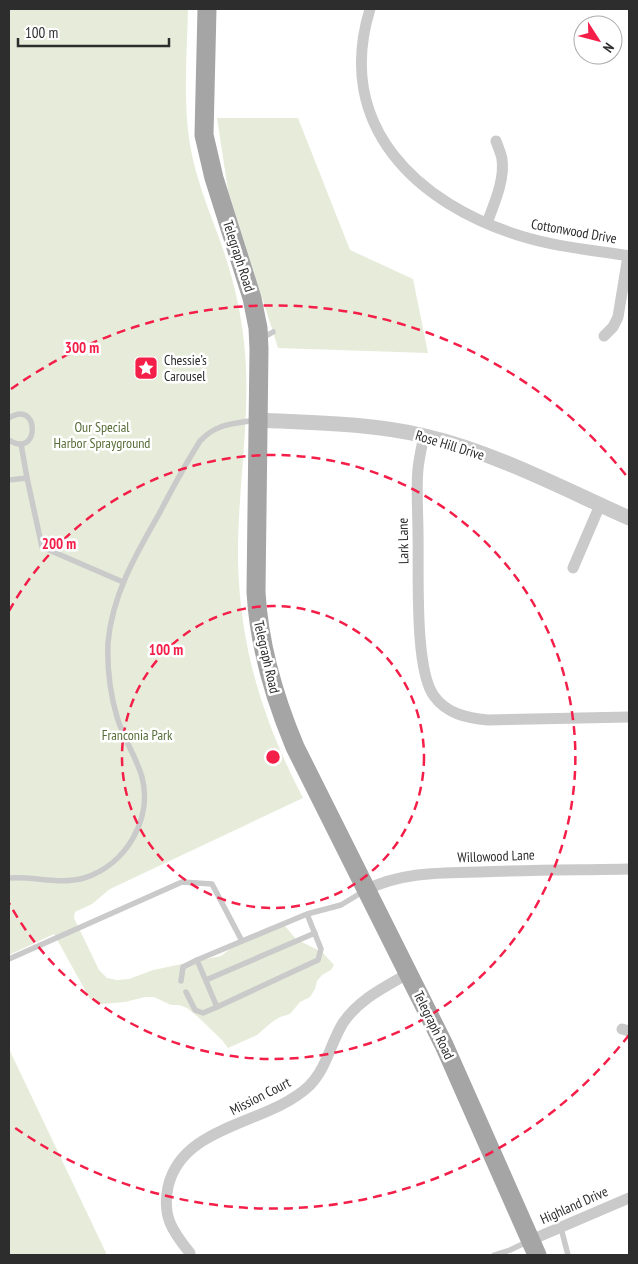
<svg xmlns="http://www.w3.org/2000/svg" width="638" height="1264" font-family="'PT Sans Narrow',sans-serif">
	<rect width="100%" height="100%" fill="#fff"/>
	<g fill="#e6ecd9">
		<path d="M 9,9 L 188,9 C 187,57 182,108 192,155 C 199,189 214,222 225,255 C 234,283 241,312 244,342 C 252,415 237,488 238,561 C 240,648 263,721 303,798 L 110,889 L 92,904 L 75,912 L 74,918 L 99,970 L 107,978 L 117,980 L 129,979 L 153,970 L 221,956 L 242,940 L 270,926 L 285,926 L 296,939 L 322,952 L 334,965 L 331,970 L 322,975 L 317,981 L 315,989 L 310,997 L 300,1002 L 290,1014 L 280,1017 L 272,1022 L 257,1035 L 228,1048 L 222,1040 L 198,1017 L 187,1008 L 179,1005 L 171,1005 L 154,997 L 145,997 L 125,1002 L 102,1004 L 90,999 L 54,934 L 9,955 Z"/>
		<polygon points="217,118 298,118 350,250 413,279 428,353 278,348 228,190"/>
		<polygon points="9,1049 107,1255 9,1255"/>
	</g>
	<g fill="none" stroke-linecap="round" stroke-linejoin="round">
		<g stroke="#cacaca" stroke-width="5.5">
			<polyline points="262,331 268,335 273,332"/>
			<path d="M 9,418 C 40,398 40,460 9,440"/>
			<polyline points="21,444 27,478 42,547 123,582"/>
			<polyline points="9,480 27,478"/>
			<path d="M 9,878 C 34,876 59,885 84,878 C 126,865 153,819 142,777 C 136,756 123,738 117,717 C 110,693 107,668 108,643 C 112,595 136,554 159,514 C 172,489 185,465 200,441 C 217,423 233,424 256,420"/>
			<polyline points="307,914 197,960 217,1007 318,960 321,949 307,914 341,905 364,891"/>
			<polyline points="9,959 182,882 212,884 242,941"/>
			<polyline points="206,980 315,933"/>
			<polyline points="181,981 183,967 197,960"/>
			<polyline points="186,992 195,1010 203,1013 217,1007"/>
			<polyline points="561,1228 568,1255"/>
			<polyline points="494,1255 510,1250 527,1242"/>
		</g>
		<g stroke="#cacaca" stroke-width="11">
			<path d="M 370,9 C 334,126 417,204 521,236 C 556,247 593,250 629,256"/>
			<path d="M 487,223 C 494,204 505,180 502,159 C 501,153 498,147 496,141"/>
			<polyline points="604,336 613,327 618,317 628,256"/>
			<path d="M 424,435 C 422,446 419,458 418,469 C 416,490 418,513 418,534 C 419,571 414,669 434,696 C 447,714 467,718 488,720 L 629,717"/>
			<polyline points="573,568 600,505"/>
			<path d="M 366,890 C 401,872 441,873 479,872 C 529,870 579,870 629,869"/>
			<polyline points="622,1029 629,1031"/>
			<polyline points="531,1240 629,1198"/>
			<path d="M 190,1253 C 172,1231 162,1216 168,1187 C 182,1124 268,1125 309,1086 C 327,1068 330,1044 343,1023 C 359,999 385,987 409,973"/>
		</g>
		<path stroke="#cacaca" stroke-width="15" d="M 258,420 C 313,423 371,423 425,436 C 494,452 564,489 629,518"/>
		<path stroke="#a5a5a5" stroke-width="19" d="M 207,9 L 204,135 L 214,178 L 252,298 L 258,328 L 259,349 L 256,592 C 259,646 274,697 295,747 L 444,1045 L 537,1255"/>
	</g>
	<g fill="none" stroke="#f41f49" stroke-width="2.5" stroke-dasharray="9 6">
		<circle cx="273" cy="757" r="151"/>
		<path d="M9 611A302 302 0 1 1 9 903"/>
		<path d="M629 1035A452 452 0 0 1 11 1125M11 389A452 452 0 0 1 629 479"/>
	</g>
	<defs>
		<g id="sight-square" transform="scale(1.25)"><rect x="-9" y="-9" width="18" height="18" rx="4" fill="#f41f49" stroke="#fff"/><path d="M0-6L1.8-2.2L6-1.7L2.9 1.2L3.7 5.4L0 3.3L-3.7 5.4L-2.9 1.2L-6-1.7L-1.8-2.2Z" fill="#fff"/></g>
	</defs>
	<g fill-rule="evenodd">
		<use href="#sight-square" x="146" y="368"/>
	</g>
	<g text-anchor="middle" dominant-baseline="central" stroke-width="5" stroke-linejoin="round" paint-order="stroke">
		<g font-size="14" fill="#2d2d2d" stroke="#fff">
			<text transform="translate(574 231) rotate(10)">Cottonwood Drive</text>
			<text transform="translate(239 256) rotate(72)">Telegraph Road</text>
			<text transform="translate(450 445) rotate(17)">Rose Hill Drive</text>
			<text transform="translate(403 541) rotate(-91)">Lark Lane</text>
			<text transform="translate(267 657) rotate(77)">Telegraph Road</text>
			<text transform="translate(496 856) rotate(-2)">Willowood Lane</text>
			<text transform="translate(434 1025) rotate(64)">Telegraph Road</text>
			<text transform="translate(260 1096) rotate(-27)">Mission Court</text>
			<text transform="translate(574 1205) rotate(-24)">Highland Drive</text>
		</g>
		<g font-size="14" fill="#2d2d2d" stroke="#fff" text-anchor="start">
			<text x="164" y="360">Chessie’s<tspan x="164" dy="16">Carousel</tspan></text>
		</g>
		<g font-size="14" fill="#576d37" stroke="#fff">
			<text x="102" y="427">Our Special<tspan x="102" dy="16">Harbor Sprayground</tspan></text>
			<text x="137" y="735">Franconia Park</text>
		</g>
	</g>
	<circle cx="273" cy="757" r="8" fill="#f41f49" stroke="#fff" stroke-width="2.5"/>
	<g font-size="15" text-anchor="middle" font-weight="bold" fill="#f41f49" stroke="#fff" stroke-width="5" stroke-linejoin="round" paint-order="stroke">
		<text x="82" y="353">300 m</text>
		<text x="59" y="549">200 m</text>
		<text x="166" y="655">100 m</text>
	</g>
	<rect width="638" height="1264" fill="none" stroke="#2d2d2d" stroke-width="20"/>
	<g transform="translate(598 40) rotate(126)"><circle r="24" fill="#ffffff" stroke="#ababab"/>
	<path d="M0-4L9 19L0 12L-9 19Z" fill="#f41f49"/>
	<text y="-8" font-size="14" font-weight="bold" text-anchor="middle" fill="#2d2d2d">N</text>
	</g>
	<path d="M18 38v8h151v-8" fill="none" stroke="#2d2d2d" stroke-width="2.5"/>
	<text x="25" y="38" font-size="15" fill="#2d2d2d" stroke="#ffffff" stroke-width="4" paint-order="stroke">100 m</text>
</svg>
